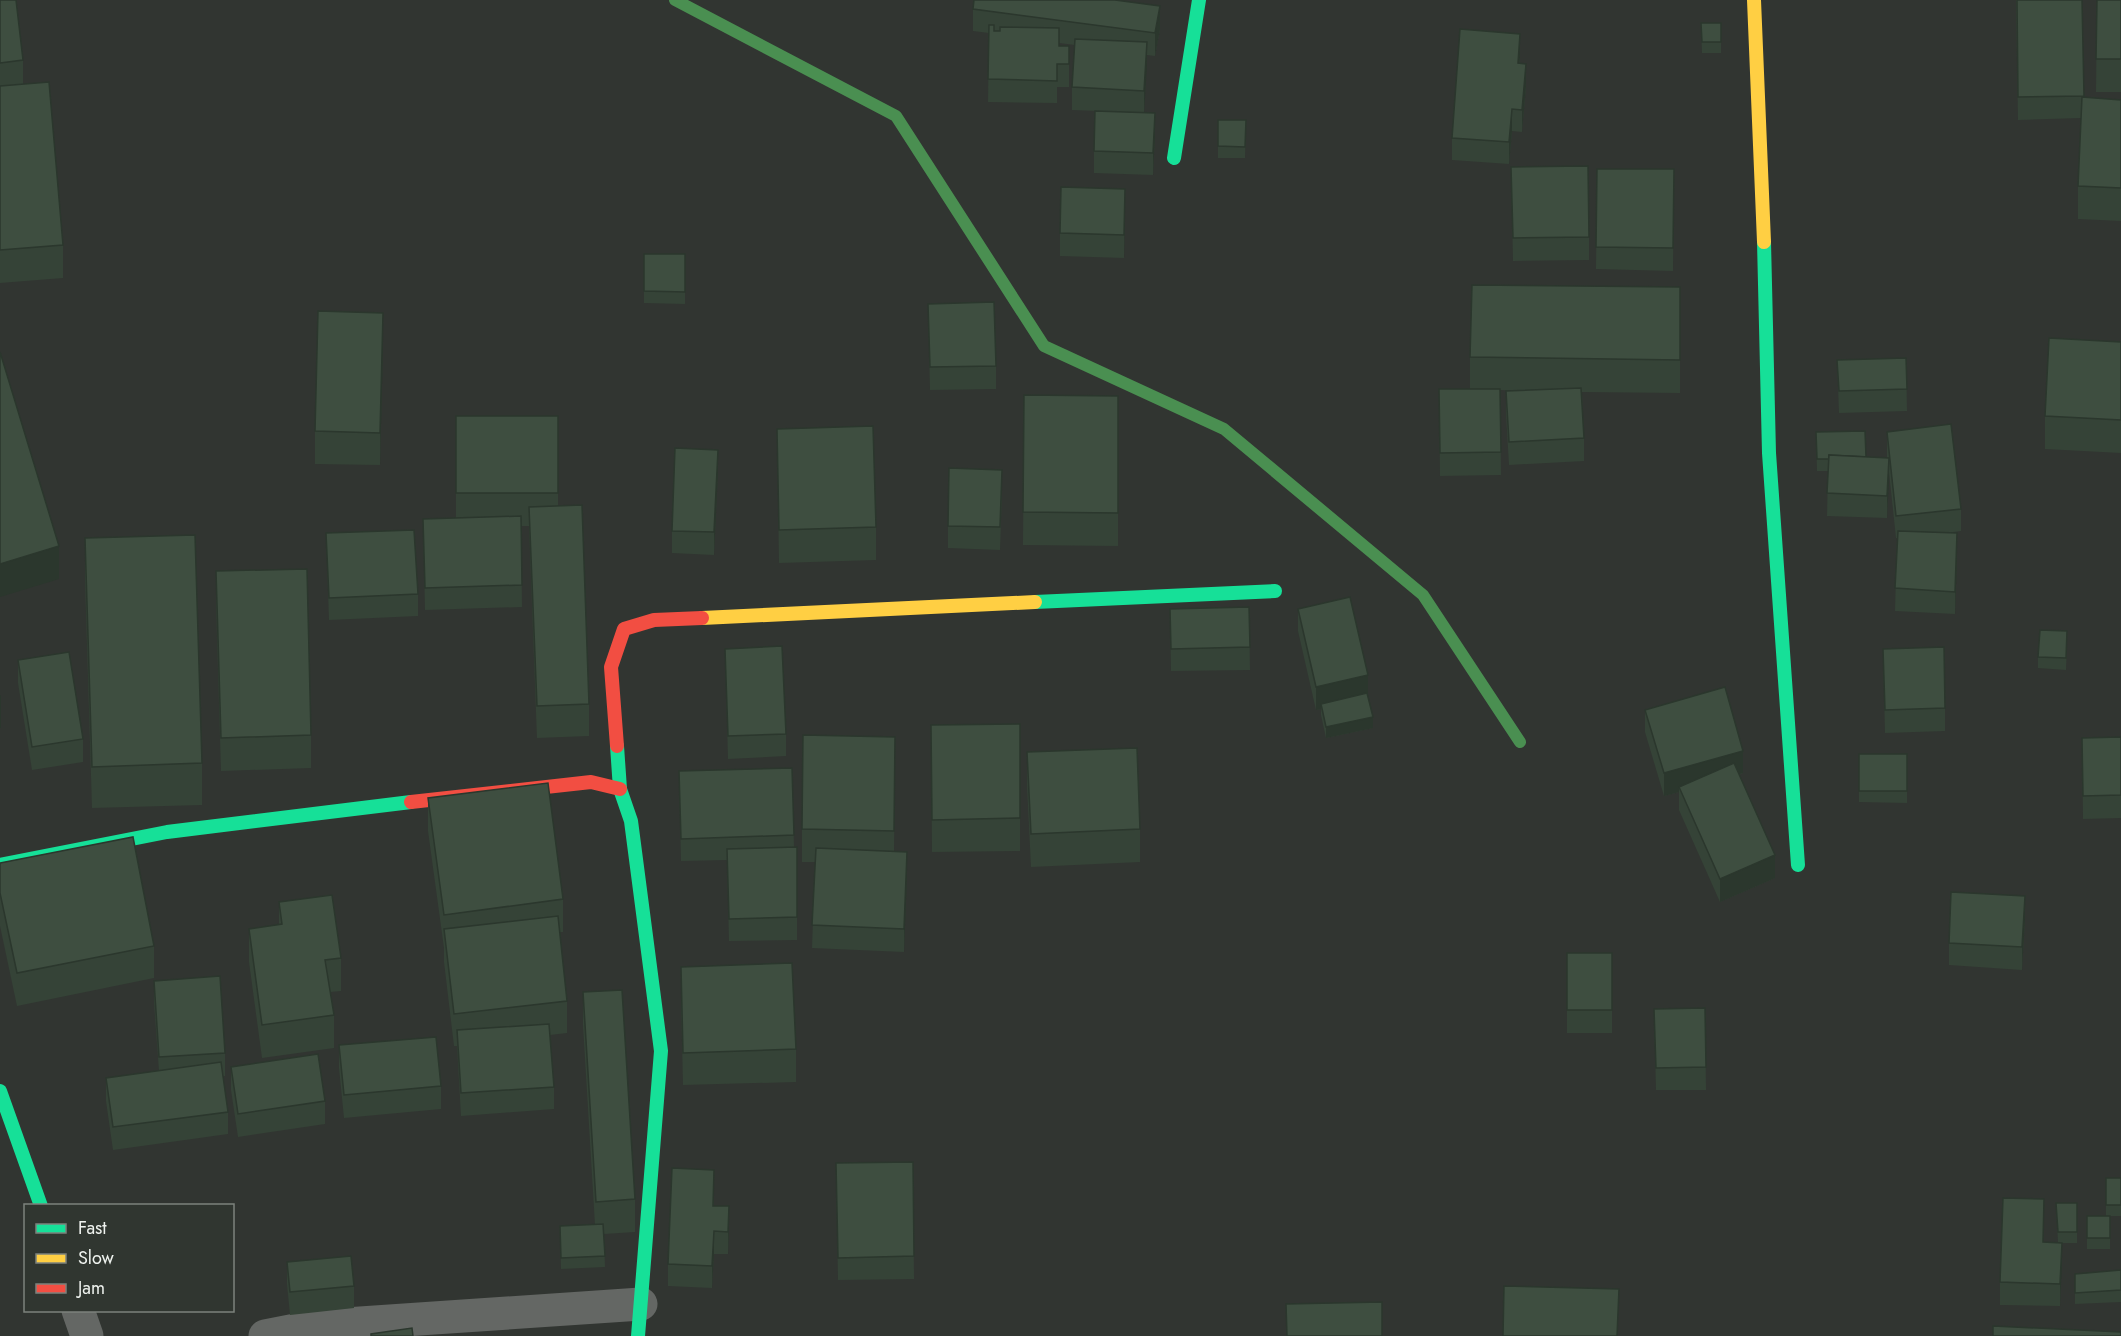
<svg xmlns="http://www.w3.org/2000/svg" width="2121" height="1336" font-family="Jost,sans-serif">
	<rect width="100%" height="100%" fill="#313531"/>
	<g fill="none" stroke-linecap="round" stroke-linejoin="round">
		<polyline stroke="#4a8f51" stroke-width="12" points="675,0 896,116 1044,346 1224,429 1423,595 1520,742"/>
		<g stroke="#646764" stroke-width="33">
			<polyline points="78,1310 87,1336"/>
			<polyline points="265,1336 316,1326 641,1304"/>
		</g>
		<g stroke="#16e098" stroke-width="14">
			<polyline points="1174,158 1199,0"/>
			<polyline points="1764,242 1769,453 1798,865"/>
			<polyline points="1035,602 1275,591"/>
			<polyline points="617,746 620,789 631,821 661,1051 638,1336"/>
			<polyline points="0,865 167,832 411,802"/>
			<polyline points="0,1091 41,1206"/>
		</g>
		<g stroke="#ffcf43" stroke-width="14">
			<polyline points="1754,0 1764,242"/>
			<polyline points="702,618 1035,602"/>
		</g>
		<g stroke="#f24e42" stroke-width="14">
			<polyline points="617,746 611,667 624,629 654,620 702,618"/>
			<polyline points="411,802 591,782 620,789"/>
		</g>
	</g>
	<g fill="#354337">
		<polygon points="0,0 23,60 23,84 63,245 63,278 0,283"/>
		<polygon points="2016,0 2082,0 2084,97 2121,100 2121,221 2078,219 2078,186 2081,118 2018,120"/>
		<polygon points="2097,0 2121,0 2121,92 2096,92"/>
		<polygon points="973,9 1160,29 1155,56 1147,55 1144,113 1155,136 1153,175 1094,173 1094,151 1099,111 1072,110 1072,87 1075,45 1059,43 1059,46 1069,46 1069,87 1057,87 1057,103 988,102 989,33 973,31"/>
		<polygon points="1701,23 1721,23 1721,53 1702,53"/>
		<polygon points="1520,57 1520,63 1526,86 1522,132 1512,131 1509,164 1452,160 1452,138"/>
		<polygon points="1218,120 1246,120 1245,158 1218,158"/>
		<polygon points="1511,167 1589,237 1589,260 1513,261"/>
		<polygon points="1597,169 1674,169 1673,271 1596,269"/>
		<polygon points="1125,212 1124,258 1060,256 1060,233"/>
		<polygon points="644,254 685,254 685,304 644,303"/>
		<polygon points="1680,287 1680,393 1582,392 1584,438 1584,461 1509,465 1506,414 1506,391 1522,391 1500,390 1501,475 1440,476 1439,389 1470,389 1470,357"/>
		<polygon points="928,304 996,366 996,389 930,390"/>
		<polygon points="2121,342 2121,453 2045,449 2045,416"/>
		<polygon points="383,345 380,465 315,464 315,431"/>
		<polygon points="1906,358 1907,411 1839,413 1837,360"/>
		<polygon points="1024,395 1118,396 1118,546 1023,545"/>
		<polygon points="456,416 558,416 558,506 589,704 589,736 537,738 529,526 521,526 522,607 425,610 423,519 456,518"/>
		<polygon points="777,429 876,527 876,560 779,563"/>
		<polygon points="1816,432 1866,457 1887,458 1887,432 1961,509 1961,531 1946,533 1957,556 1955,614 1895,611 1897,538 1896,538 1889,472 1887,518 1827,516 1828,471 1817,471"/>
		<polygon points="718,472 714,555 672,553 672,531"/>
		<polygon points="1002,492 1000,550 948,548 948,526"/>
		<polygon points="326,533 418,594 418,616 329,620"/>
		<polygon points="85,538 202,763 202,805 92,808 85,580"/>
		<polygon points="216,571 311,735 311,768 221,771 216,604"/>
		<polygon points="1249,607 1250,670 1171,671 1170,609"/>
		<polygon points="1298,609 1368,696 1373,728 1326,738 1321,715 1321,709 1316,710 1298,631"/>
		<polygon points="2067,642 2066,670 2038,668 2038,657"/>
		<polygon points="725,649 786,734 786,756 728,759"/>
		<polygon points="1883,649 1945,708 1945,731 1885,733"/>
		<polygon points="18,660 83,739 83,762 32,770 18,683"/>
		<polygon points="1645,710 1743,773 1739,775 1775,878 1720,902 1679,810 1679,792 1664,796 1645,732"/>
		<polygon points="1020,724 1020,851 932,852 931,725"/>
		<polygon points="2121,737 2121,818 2083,819 2082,738"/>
		<polygon points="1027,752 1140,829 1140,862 1031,867 1027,785"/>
		<polygon points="1859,754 1907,754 1907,803 1859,802"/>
		<polygon points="792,768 794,847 797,847 797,940 729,941 727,860 681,861 679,771"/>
		<polygon points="895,769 894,851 907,874 904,952 812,948 815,862 802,862 802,829"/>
		<polygon points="428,798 563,899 563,932 560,932 567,1001 567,1033 550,1035 554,1087 554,1109 461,1116 457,1046 454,1046 444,962 444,948 428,831"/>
		<polygon points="0,863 154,946 154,978 17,1006 0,926"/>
		<polygon points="279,902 341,958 341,991 330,992 334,1015 334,1048 262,1058 249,962 249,929 279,925"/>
		<polygon points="2025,919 2022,970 1949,965 1949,943"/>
		<rect x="1567" y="953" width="45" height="80"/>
		<polygon points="681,967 796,1049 796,1082 683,1085 681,1000"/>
		<polygon points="154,981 225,1053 225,1076 223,1076 228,1112 228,1134 113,1150 106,1101 106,1078 159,1071 154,1003"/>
		<polygon points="583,992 635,1199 635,1232 604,1234 605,1267 561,1269 560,1226 595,1225 583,1025"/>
		<polygon points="1705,1008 1706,1090 1656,1090 1654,1009"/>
		<polygon points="339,1045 441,1086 441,1109 344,1118 339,1068"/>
		<polygon points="231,1067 325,1101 325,1124 238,1137 231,1090"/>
		<polygon points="913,1162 914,1279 838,1280 836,1163"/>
		<polygon points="2106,1178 2121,1178 2121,1216 2110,1216 2110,1249 2087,1249 2087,1216 2106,1216"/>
		<polygon points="714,1192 714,1206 729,1229 728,1254 714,1254 712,1288 668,1286 668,1264"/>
		<polygon points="2056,1203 2077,1203 2077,1243 2062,1243 2060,1306 2000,1305 2000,1282 2044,1221 2043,1242 2058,1242"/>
		<polygon points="287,1262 354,1286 354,1308 290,1315 287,1284"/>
		<polygon points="2121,1270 2121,1302 2075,1304 2075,1274"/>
	</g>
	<g fill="#2b372d">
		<polygon points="1160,6 1160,29 1155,56 1155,33"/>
		<polygon points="1520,34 1520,57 1518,86 1518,63"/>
		<polygon points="1147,42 1147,65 1144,114 1144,91"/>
		<polygon points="1526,64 1526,86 1522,132 1522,110"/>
		<polygon points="1512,109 1512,131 1509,164 1509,142"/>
		<polygon points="1155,113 1155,136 1153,175 1153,153"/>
		<polygon points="1125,189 1125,212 1124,258 1124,235"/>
		<polygon points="383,313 383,345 380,465 380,433"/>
		<polygon points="718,450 718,472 714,555 714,532"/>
		<polygon points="1889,458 1889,481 1887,518 1887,496"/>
		<polygon points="1957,533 1957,556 1955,614 1955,592"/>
		<polygon points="59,546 59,579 0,597 0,564"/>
		<polygon points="1368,675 1368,697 1321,704 1321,709 1316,710 1316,687"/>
		<polygon points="1,695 1,728 0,728 0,696"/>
		<polygon points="1373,717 1373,728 1326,738 1326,727"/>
		<polygon points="1743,751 1743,773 1681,791 1679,787 1679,792 1664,796 1664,773"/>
		<polygon points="907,852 907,874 904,952 904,929"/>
		<polygon points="1775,855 1775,878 1720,902 1720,879"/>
		<polygon points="2025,896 2025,919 2022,970 2022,947"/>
		<polygon points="729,1206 729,1229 728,1254 728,1232"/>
		<polygon points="714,1231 714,1254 712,1288 712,1266"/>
		<polygon points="2062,1243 2062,1265 2060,1306 2060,1284"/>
	</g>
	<g fill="#3e4e40" stroke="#2b372d" stroke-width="1.5">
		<polygon points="0,0 16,0 23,60 0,63"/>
		<polygon points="974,0 1115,0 1160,6 1155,33 973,9"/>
		<polygon points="2017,0 2082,0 2084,96 2018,97"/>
		<polygon points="2097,0 2121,0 2121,59 2096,59"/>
		<polygon points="1701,23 1721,23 1721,42 1702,42"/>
		<polygon points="989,25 994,25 994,31 1000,31 1000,27 1059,28 1059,46 1069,46 1069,64 1057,64 1057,81 988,79"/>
		<polygon points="1460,29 1520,34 1518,63 1526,64 1522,110 1512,109 1509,142 1452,138"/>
		<polygon points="1075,39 1147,42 1144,91 1072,87"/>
		<polygon points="49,82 63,245 0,250 0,86"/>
		<polygon points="2082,97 2121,100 2121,188 2078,186"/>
		<polygon points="1095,111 1155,113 1153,153 1094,151"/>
		<polygon points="1218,120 1246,120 1245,147 1218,146"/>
		<polygon points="1588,166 1589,237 1513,238 1511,167"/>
		<polygon points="1597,169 1674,169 1673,248 1596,247"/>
		<polygon points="1061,187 1125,189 1124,235 1060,233"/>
		<polygon points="644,254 685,254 685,292 644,291"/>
		<polygon points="1472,285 1680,287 1680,360 1470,357"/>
		<polygon points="994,302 996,366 930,367 928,304"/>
		<polygon points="318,311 383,313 380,433 315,431"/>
		<polygon points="2049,338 2121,342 2121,420 2045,416"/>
		<polygon points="0,352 59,546 0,564"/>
		<polygon points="1906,358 1907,389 1839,391 1837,360"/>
		<polygon points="1581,388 1584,438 1509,442 1506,391"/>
		<polygon points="1439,389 1500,389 1501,452 1440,453"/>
		<polygon points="1024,395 1118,396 1118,513 1023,512"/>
		<rect x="456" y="416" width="102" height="77"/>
		<polygon points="1951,424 1961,509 1896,516 1887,432"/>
		<polygon points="873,426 876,527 779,530 777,429"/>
		<polygon points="1865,431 1866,457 1829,455 1829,459 1817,459 1816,432"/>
		<polygon points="675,448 718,450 714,532 672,531"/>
		<polygon points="1829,455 1889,458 1887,496 1827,493"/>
		<polygon points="949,468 1002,470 1000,527 948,526"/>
		<polygon points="582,505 589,704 537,706 529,507"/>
		<polygon points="521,516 522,585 425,588 423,519"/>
		<polygon points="414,530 418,594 329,598 326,533"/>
		<polygon points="1898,531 1957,533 1955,592 1895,588"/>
		<polygon points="195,535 202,763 92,767 85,538"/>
		<polygon points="307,569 311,735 221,738 216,571"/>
		<polygon points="1350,597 1368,675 1316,687 1298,609"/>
		<polygon points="1249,607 1250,647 1171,649 1170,609"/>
		<polygon points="2040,630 2067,631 2066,658 2038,657"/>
		<polygon points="782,646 786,734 728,736 725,649"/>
		<polygon points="1944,647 1945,708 1885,710 1883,649"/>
		<polygon points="69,652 83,739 32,747 18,660"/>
		<polygon points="1725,687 1743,751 1664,773 1645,710"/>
		<polygon points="1367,693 1373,717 1326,727 1321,704"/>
		<polygon points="1020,724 1020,818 932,820 931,725"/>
		<polygon points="803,735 895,737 894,831 802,829"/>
		<polygon points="2121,737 2121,795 2083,796 2082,738"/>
		<polygon points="1137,748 1140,829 1031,834 1027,752"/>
		<rect x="1859" y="754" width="48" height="37"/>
		<polygon points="1734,763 1775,855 1720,879 1679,787"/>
		<polygon points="792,768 794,835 681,839 679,771"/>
		<polygon points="548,783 563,899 444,915 428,798"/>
		<polygon points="133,837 154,946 17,973 0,893 0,863"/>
		<polygon points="797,847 797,917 729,919 727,849"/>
		<polygon points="816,848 907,852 904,929 812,925"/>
		<polygon points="1951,892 2025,896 2022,947 1949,943"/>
		<polygon points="332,895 341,958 325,960 334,1015 262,1025 249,929 282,924 279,902"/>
		<polygon points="558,916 567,1001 454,1014 444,929"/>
		<rect x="1567" y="953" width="45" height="57"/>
		<polygon points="792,963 796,1049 683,1053 681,967"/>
		<polygon points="220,976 225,1053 159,1057 154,981"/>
		<polygon points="622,990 635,1199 596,1202 583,992"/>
		<polygon points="1705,1008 1706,1067 1656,1068 1654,1009"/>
		<polygon points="549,1024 554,1087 461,1093 457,1030"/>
		<polygon points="436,1037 441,1086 344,1095 339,1045"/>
		<polygon points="318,1054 325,1101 238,1114 231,1067"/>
		<polygon points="221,1062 228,1112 113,1127 106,1078"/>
		<polygon points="913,1162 914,1256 838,1258 836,1163"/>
		<polygon points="672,1168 714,1170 713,1206 729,1206 728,1232 714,1231 712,1266 668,1264"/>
		<rect x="2106" y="1178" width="15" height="27"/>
		<polygon points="2003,1198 2044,1199 2043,1242 2062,1243 2060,1284 2000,1282"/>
		<polygon points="2056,1203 2077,1203 2077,1232 2058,1232"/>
		<rect x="2087" y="1216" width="23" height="22"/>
		<polygon points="603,1224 605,1256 561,1258 560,1226"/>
		<polygon points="351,1256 354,1286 290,1292 287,1262"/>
		<polygon points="2121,1270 2121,1290 2075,1293 2075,1274"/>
		<polygon points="1504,1286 1619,1289 1617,1336 1503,1336"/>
		<polygon points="1382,1302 1382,1336 1287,1336 1286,1304"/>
		<polygon points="1993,1326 2121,1332 2121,1336 1993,1336"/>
		<polygon points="412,1328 413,1336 371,1336 371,1334"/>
	</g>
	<rect x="24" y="1204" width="210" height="108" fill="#303630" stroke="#7c827c" stroke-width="1.5"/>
	<rect x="36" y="1224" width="30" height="9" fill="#16e098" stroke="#7c827c" stroke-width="1.5"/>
	<text x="78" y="1234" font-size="18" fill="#eff3ef">Fast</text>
	<rect x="36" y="1254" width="30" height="9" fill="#ffcf43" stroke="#7c827c" stroke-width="1.5"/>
	<text x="78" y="1264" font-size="18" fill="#eff3ef">Slow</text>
	<rect x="36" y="1284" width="30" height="9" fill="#f24e42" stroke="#7c827c" stroke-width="1.5"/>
	<text x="78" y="1294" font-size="18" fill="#eff3ef">Jam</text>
</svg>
